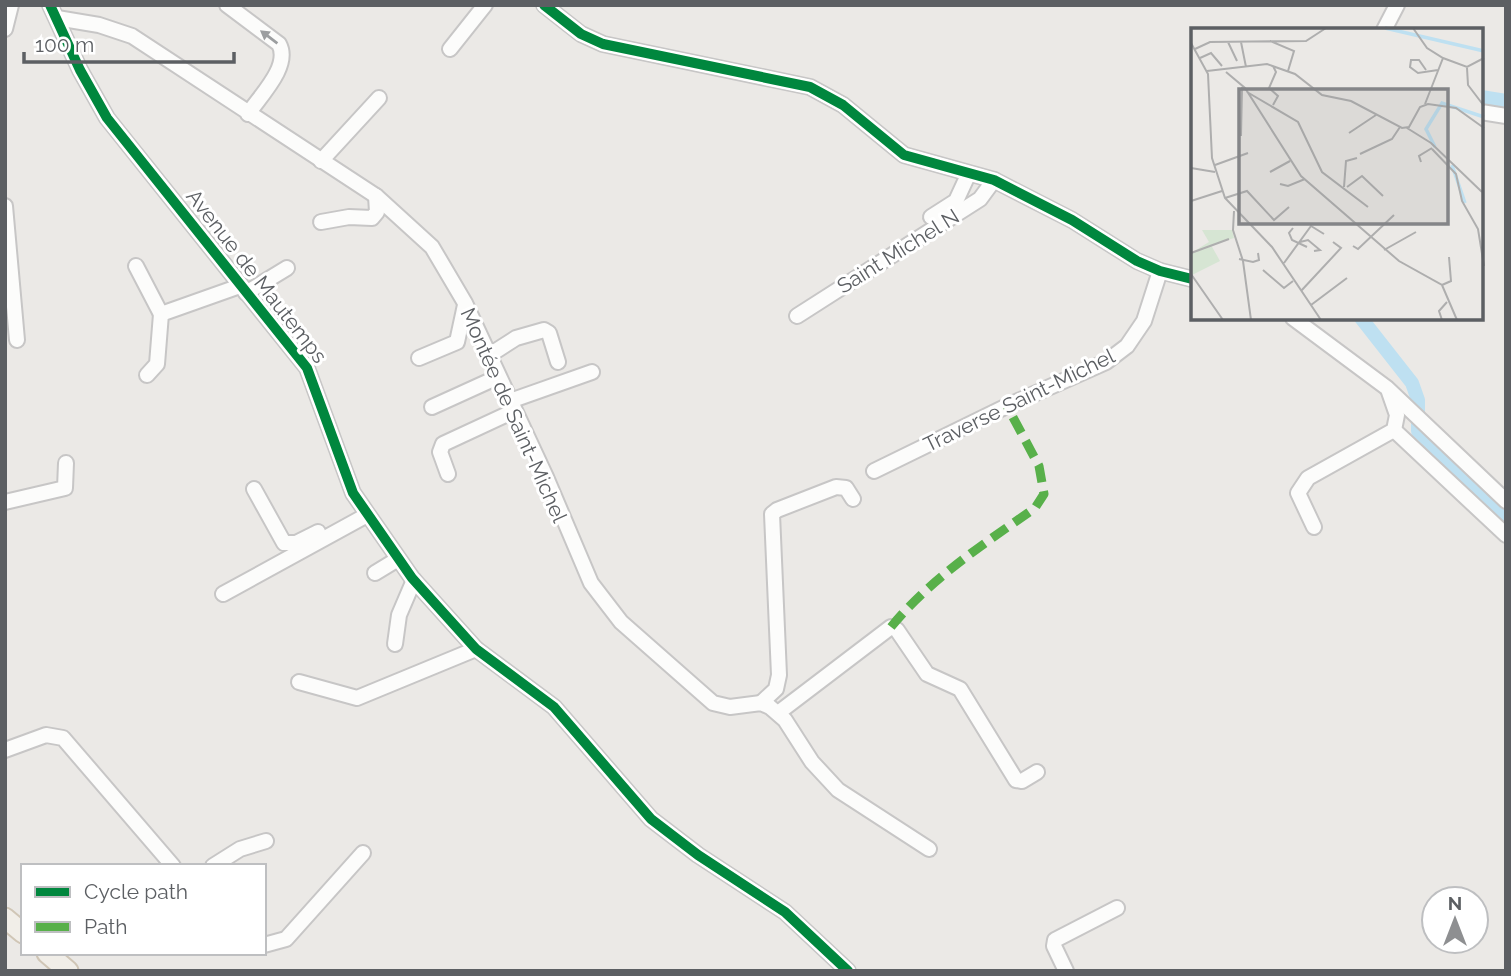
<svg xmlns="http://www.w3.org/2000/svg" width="1511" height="976" font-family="Raleway,sans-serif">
	<rect width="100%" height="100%" fill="#ebe9e6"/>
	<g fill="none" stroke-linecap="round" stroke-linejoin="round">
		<g stroke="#bee0f1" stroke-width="14">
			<polyline points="1481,97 1506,101"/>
			<polyline points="1361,318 1412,383 1418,400 1418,431 1506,516"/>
		</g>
		<g stroke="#c7c6c6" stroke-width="18">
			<g id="minor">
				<polyline points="50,5 80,70 107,118 307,368 353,493 412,578 476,649 554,707 651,819 698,855 785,912 848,971"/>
				<path d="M 227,5 L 279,44 C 291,66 260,96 248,114"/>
				<polyline points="544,5 581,34 603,44 810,87 843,105 904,155 994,180 1072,220 1137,261 1160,271 1192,279"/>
				<polyline points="57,18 99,25 132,36 376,196 432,247 465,303 546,477 591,583 621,622 713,703 730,707 761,703 770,707 785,720 812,762 838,790 929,849"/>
				<polyline points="5,29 11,5"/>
				<polyline points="1384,30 1397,5"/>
				<polyline points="450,49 485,5"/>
				<polyline points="1481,112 1506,116"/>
				<polyline points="321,161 379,98"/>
				<polyline points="5,206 17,340"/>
				<polyline points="931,217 956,201 968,175"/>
				<polyline points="321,222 349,217 372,218 377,212 376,196"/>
				<polyline points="136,266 161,314"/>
				<polyline points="246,293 287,268"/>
				<polyline points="797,316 980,199 994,180"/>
				<polyline points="1293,318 1387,388 1506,501"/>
				<polyline points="488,356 516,338 544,330 549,333 558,362"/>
				<polyline points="419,358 457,342 465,305"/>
				<polyline points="147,375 157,364 161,314 240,286"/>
				<polyline points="510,401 592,372"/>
				<polyline points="432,407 498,377"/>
				<polyline points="1394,430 1506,535"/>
				<polyline points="874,471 1007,406 1106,362 1127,346 1144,321 1160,271"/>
				<polyline points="448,474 440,452 443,444 514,411"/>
				<polyline points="254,489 284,543 296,543 318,532"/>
				<polyline points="5,502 65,488 66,463"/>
				<polyline points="1314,527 1298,493 1308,478 1394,430 1397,415 1389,392"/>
				<polyline points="375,573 398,559"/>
				<polyline points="223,594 367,515"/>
				<polyline points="395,644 399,615 414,580"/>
				<polyline points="299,682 357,698 476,649"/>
				<polyline points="761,703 776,689 779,675 772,514 777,510 836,487 846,488 853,499"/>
				<polyline points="778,713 891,627 897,630 927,674 960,689 1016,780 1022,781 1037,772"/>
				<polyline points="5,750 46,735 63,738 173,866"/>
				<polyline points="213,866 240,849 266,841"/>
				<polyline points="264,945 286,939 363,853"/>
				<polyline points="1066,971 1054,946 1055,940 1117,908"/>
			</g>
		</g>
		<g stroke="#d0c6b6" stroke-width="23">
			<g id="major">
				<polyline points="5,918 23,933"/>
				<polyline points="47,953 68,971"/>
			</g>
		</g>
		<use href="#minor" stroke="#fcfcfb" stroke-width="14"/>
		<use href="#major" stroke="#f1eee8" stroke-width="19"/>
		<path stroke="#58b04a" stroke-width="9" stroke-dasharray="18 9" stroke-linecap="butt" d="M 891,627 C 930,579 985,543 1035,508 L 1044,494 L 1039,466 L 1007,406"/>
		<g stroke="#fff" stroke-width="15">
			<g id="cycleway">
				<polyline points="50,5 80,70 107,118 307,368 353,493 412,578 476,649 554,707 651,819 698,855 785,912 848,971"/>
				<polyline points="544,5 581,34 603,44 810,87 843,105 904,155 994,180 1072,220 1137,261 1160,271 1192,279"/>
			</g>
		</g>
		<use href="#cycleway" stroke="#00873e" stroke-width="10"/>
	</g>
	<defs><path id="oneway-solid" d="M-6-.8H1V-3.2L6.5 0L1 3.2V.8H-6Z" transform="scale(1.75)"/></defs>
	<use fill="#9c9ea0" href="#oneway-solid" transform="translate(269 37) rotate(-143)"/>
	<g text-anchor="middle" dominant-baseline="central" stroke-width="6" stroke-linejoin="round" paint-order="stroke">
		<g font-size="21" fill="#5c5f63" stroke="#fff">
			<text transform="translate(898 251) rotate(-32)">Saint Michel N</text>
			<text transform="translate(257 276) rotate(52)">Avenue de Mautemps</text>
			<text transform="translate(1019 400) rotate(-26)">Traverse Saint-Michel</text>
			<text transform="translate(514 415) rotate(66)">Montée de Saint-Michel</text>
		</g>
	</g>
	<g transform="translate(1191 28)">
		<rect width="292" height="292" fill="#ebe9e6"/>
		<path d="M 11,202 L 41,202 L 43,210 L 20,217 L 29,233 L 1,247 L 0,225 L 18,214 Z" fill="#d6e5d3"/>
		<path fill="none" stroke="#bee0f1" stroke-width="3.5" d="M 194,0 L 293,23M 244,119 L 235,101 L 251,75 L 293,89M 261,137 L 274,175"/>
		<path fill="none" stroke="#aeaeae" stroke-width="2" d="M 222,0 L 236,20 L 252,30 L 276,39 L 293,30M 79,13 L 103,23 L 97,43M 37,14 L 46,33M 50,14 L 55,39M 0,15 L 17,46 L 21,130 L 34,170 L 81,219 L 130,292M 4,21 L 19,14 L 115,13 L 135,0M 9,30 L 20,25 L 31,38M 82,38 L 85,44 L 78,60 L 87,68 L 82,77M 276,40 L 277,57 L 293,78M 235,42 L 228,32 L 220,32 L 219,39 L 227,45 L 247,42M 16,43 L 76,36 L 104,46 L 131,67 L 160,73 L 211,100 L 218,99 L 229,79 L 237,76 L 265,80 L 293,100M 35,44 L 54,60 L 110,148 L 208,233 L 251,257 L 266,292M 56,64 L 107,94 L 131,144 L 177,179M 234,76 L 252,30M 216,100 L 240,115 L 291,164M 158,105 L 185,87M 50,108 L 51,59M 241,121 L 265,146 L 271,173 L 287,201 L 293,238M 169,126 L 201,111 L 209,99M 230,134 L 228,128 L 241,120M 24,137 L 57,125M 0,140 L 24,144M 79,144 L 99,133M 89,156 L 97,158 L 114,151M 153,159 L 155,133 L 166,130M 156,159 L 171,148 L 192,168M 34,170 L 56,163 L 83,192 L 98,179M 0,173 L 31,163M 43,183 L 42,202 L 52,233 L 60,292M 102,200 L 98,205 L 101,212 L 116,219M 109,214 L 117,212 L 129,222 L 123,223M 162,218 L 167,221 L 203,187M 193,222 L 225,204M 0,225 L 38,211M 48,231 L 62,234 L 68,232 L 67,225M 93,235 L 120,198 L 133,206M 72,242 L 93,260 L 102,253M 0,246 L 32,292M 251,257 L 260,253 L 258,229M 110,263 L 150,220 L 142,214M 120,277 L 156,250M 251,292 L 248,283 L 256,274"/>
		<path fill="#848588" fill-opacity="0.15" stroke="#848588" stroke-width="3.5" d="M 48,61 L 257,61 L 257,196 L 48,196 Z"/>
		<rect width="292" height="292" fill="none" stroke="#5c5f63" stroke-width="3.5"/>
	</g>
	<rect width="1511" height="976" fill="none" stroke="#5c5f63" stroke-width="14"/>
	<rect x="21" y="864" width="245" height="91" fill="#ffffff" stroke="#bebfc1" stroke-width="2"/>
	<rect x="35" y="887" width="35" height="10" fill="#00873e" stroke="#bebfc1" stroke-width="2"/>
	<text x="84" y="899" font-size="21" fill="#5c5f63">Cycle path</text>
	<rect x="35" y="922" width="35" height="10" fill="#58b04a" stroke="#bebfc1" stroke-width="2"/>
	<text x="84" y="934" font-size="21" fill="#5c5f63">Path</text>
	<g transform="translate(1455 920)"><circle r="33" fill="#ffffff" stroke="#bebfc1" stroke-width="2"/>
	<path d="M0-5L12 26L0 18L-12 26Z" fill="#8e8f91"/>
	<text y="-10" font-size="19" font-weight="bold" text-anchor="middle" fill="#5c5f63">N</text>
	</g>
	<path d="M24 52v10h210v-10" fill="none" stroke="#5c5f63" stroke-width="3.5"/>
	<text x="35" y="52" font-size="21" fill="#5c5f63" stroke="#ffffff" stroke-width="5" paint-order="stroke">100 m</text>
</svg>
